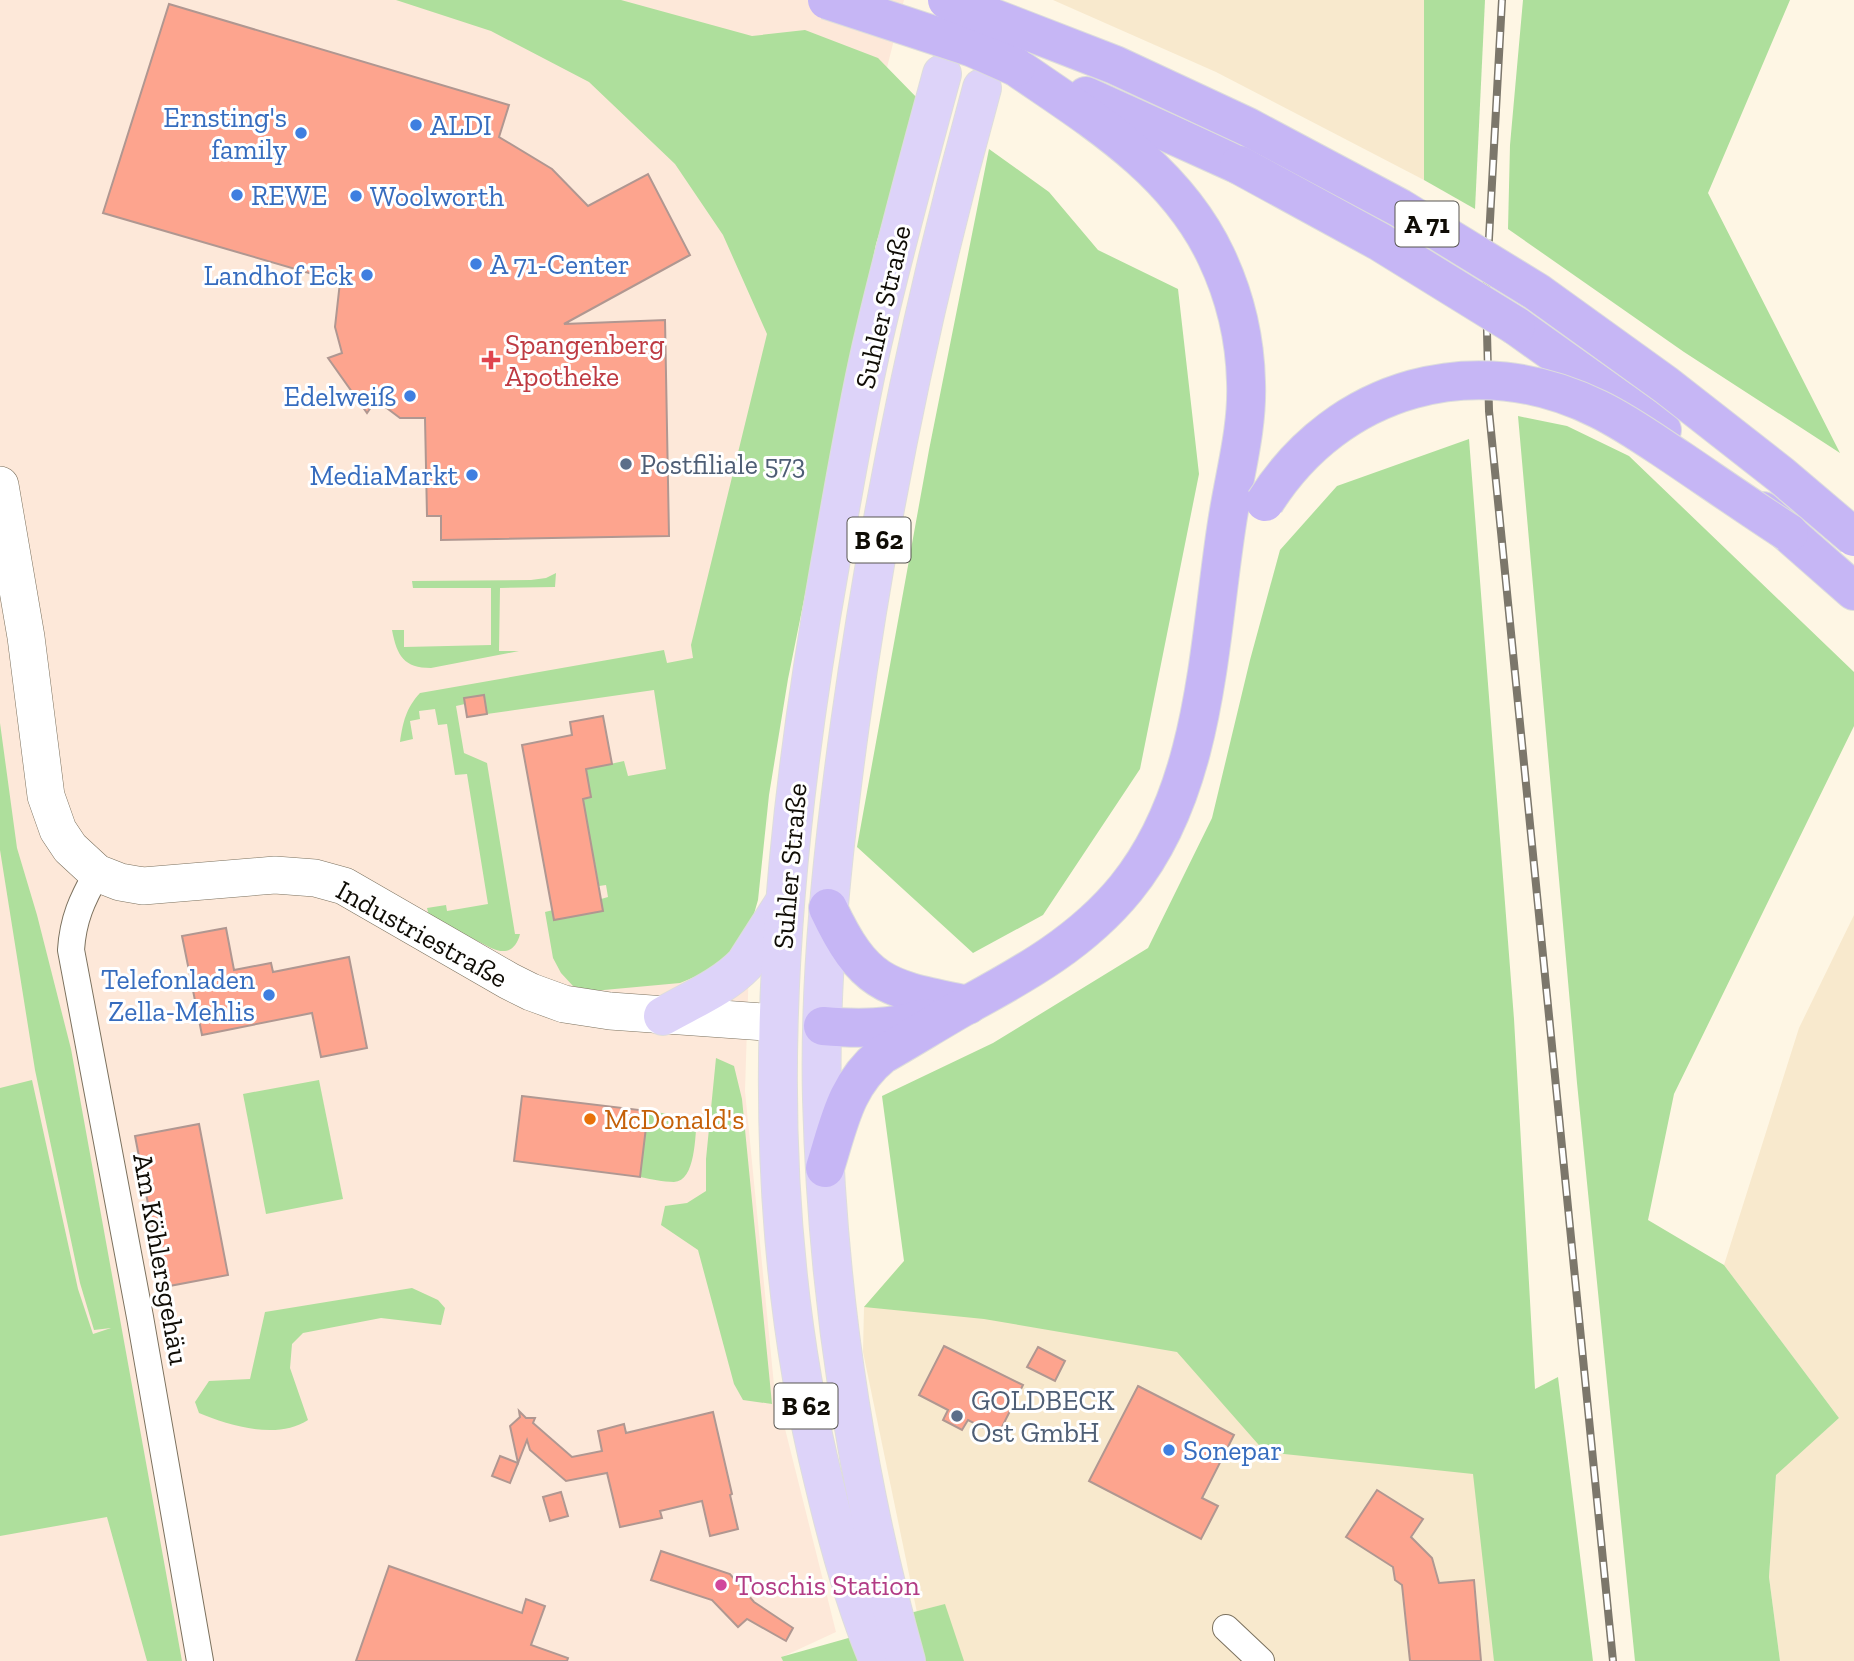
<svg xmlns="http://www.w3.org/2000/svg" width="1854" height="1661" font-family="'Zilla Slab',serif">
	<rect width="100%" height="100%" fill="#fef6e4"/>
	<g fill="#f8e9cd">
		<polygon points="1053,0 1424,0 1424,180 1216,72"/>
		<polygon points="1854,915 1854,1661 1780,1661 1769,1577 1776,1474 1839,1418 1724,1265 1799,1028"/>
		<polygon points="904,1261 1535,1390 1542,1661 927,1661 863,1352 864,1307"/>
	</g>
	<polygon fill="#fde8d9" points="0,0 904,0 781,489 758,681 745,1091 774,1385 836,1632 782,1657 783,1661 0,1661"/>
	<g fill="#aedf9c">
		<path d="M 396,0 L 621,0 L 752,36 L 805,30 L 878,58 L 920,101 L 876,244 L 788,679 L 769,795 L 758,900 L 747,938 L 728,963 L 680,983 L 593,991 L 573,986 L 561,973 L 553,958 L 545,912 L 553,910 L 555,920 L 603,911 L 601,899 L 608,897 L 606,885 L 599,886 L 578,771 L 624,761 L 628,776 L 666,769 L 654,690 L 487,714 L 483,695 L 465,698 L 465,704 L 456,706 L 464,753 L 487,763 L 515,934 L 520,934 C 516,950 506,955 491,948 L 429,916 L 427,908 L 446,905 L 447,911 L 488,904 L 467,774 L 455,775 L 447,724 L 438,725 L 435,709 L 419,711 L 420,719 L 410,721 L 413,739 L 400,742 C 403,722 406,708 420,693 L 664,650 L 667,663 L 693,658 L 691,645 L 767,334 L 723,235 L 675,164 L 589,82 L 491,31 Z"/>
		<polygon points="1424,0 1485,0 1475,209 1424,180"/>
		<polygon points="1523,0 1790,0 1708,193 1840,453 1684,352 1508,229 1510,145"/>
		<polygon points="989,149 1049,192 1098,250 1178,289 1199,474 1140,769 1043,915 973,953 857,847 929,450"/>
		<polygon points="1518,416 1567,426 1629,456 1854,672 1854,726 1674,1094 1648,1220 1724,1265 1839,1418 1776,1475 1769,1577 1780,1661 1635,1661 1577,1083"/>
		<polygon points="1469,439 1514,1019 1535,1389 1558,1377 1593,1661 1494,1661 1473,1474 1265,1452 1177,1352 984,1319 864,1307 904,1261 882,1096 993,1043 1148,948 1212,818 1250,660 1280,550 1337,486"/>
		<path d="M 556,573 L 555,587 L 500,588 L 499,651 L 519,651 L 431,668 C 404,668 397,656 392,630 L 404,630 L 404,647 L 491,645 L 491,588 L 413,588 L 412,581 L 531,580 L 546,578 Z"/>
		<polygon points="0,723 17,848 37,915 71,1049 182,1661 147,1661 107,1517 0,1536 0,1088 32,1080 78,1289 93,1334 111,1328 94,1330 80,1283 35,1070 0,850"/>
		<polygon points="716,1058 734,1066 742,1099 772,1404 743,1400 734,1384 698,1250 661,1225 665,1206 687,1203 706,1191 706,1159"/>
		<polygon points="319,1080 343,1199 266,1214 243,1094"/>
		<path d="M 648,1111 L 697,1118 C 695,1135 696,1181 674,1182 C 663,1182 651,1179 640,1177 Z"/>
		<path d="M 412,1288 L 438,1300 L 445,1308 L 441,1325 L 381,1318 L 303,1333 L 292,1344 L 290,1368 L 308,1420 C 278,1440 230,1426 199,1413 L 195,1402 L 209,1381 L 250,1379 L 265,1312 Z"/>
		<polygon points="945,1604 964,1661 923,1661 910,1613"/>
		<polygon points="852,1637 861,1661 783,1661 781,1657"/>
	</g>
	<g fill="#fda48e" stroke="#b09791" stroke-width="2">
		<polygon points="169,4 509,105 499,137 552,169 588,206 648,174 690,255 564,324 665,320 669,536 441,540 441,516 427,516 425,418 400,418 376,400 367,413 328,358 342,353 335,327 340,282 103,213"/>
		<polygon points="484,695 487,714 467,717 464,698"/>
		<polygon points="603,716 612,764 586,769 591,797 583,799 603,911 554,920 522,745 572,735 570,722"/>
		<polygon points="226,928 234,970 271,963 273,972 349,957 367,1048 321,1057 312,1013 202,1035 182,936"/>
		<polygon points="522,1096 648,1111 640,1177 514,1161"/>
		<polygon points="199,1124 228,1275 164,1287 135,1136"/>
		<polygon points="944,1346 1023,1385 998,1435 968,1420 962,1430 943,1420 948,1410 919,1395"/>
		<polygon points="1038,1347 1065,1361 1055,1381 1027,1367"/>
		<polygon points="1138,1386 1234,1435 1202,1498 1218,1506 1201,1539 1089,1481"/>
		<polygon points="519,1411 526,1418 535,1418 533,1423 572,1457 602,1451 598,1431 624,1424 626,1433 713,1412 732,1494 730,1495 738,1529 710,1536 702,1501 660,1511 662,1518 620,1527 607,1473 566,1481 530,1450 527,1440 518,1463 510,1426 520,1417"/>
		<polygon points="500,1456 518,1463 510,1483 492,1476"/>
		<polygon points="1377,1490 1423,1519 1411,1537 1432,1558 1439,1583 1474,1580 1481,1661 1410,1661 1402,1585 1395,1580 1393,1567 1346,1537"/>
		<polygon points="561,1492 568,1516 550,1521 543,1497"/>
		<polygon points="661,1551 730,1574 754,1602 793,1628 786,1641 747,1619 738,1627 712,1600 651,1580"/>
		<polygon points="389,1566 522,1613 526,1599 545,1606 531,1645 568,1658 567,1661 356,1661"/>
	</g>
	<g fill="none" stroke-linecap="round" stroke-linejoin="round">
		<g stroke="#7b715e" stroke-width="28">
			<g id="street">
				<path d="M 97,873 C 82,900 73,919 71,950 L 140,1317 L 200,1661"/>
				<polyline points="1226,1628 1261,1661"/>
			</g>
		</g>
		<g stroke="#7b715e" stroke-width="38">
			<polyline id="secondary" points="0,485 26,637 46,796 58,830 70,848 97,873 120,882 143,886 275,875 315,878 344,886 509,981 531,992 564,1004 610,1011 777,1023"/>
		</g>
		<g stroke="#dddddc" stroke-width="40">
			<g id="primary">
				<path d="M 663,1016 C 691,1000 723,987 745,964 L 782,906"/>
				<path d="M 879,1661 C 855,1605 838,1542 824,1483 C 749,1181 776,867 830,565 C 843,493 855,420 871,349 C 892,257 917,166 942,74"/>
				<path d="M 906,1661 C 855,1478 827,1289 822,1099 C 819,974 833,848 850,724 C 880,509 924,297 982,88"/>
			</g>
		</g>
		<g stroke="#dddddc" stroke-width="40">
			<g id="highway">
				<polyline points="1086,96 1239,165"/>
				<polyline points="1516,326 1662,430"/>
				<polyline points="1763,511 1854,591"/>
				<path d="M 828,908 C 865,987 887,988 968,1005"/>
				<path d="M 823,1026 C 858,1029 891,1029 925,1018"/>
				<path d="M 825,1168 C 839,1124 845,1085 882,1055 C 910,1039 939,1021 967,1005 C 1026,973 1083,941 1126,888 C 1207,788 1208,645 1227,523 C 1234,476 1248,429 1246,382 C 1245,338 1235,296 1216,256 C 1175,169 1093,120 1016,67"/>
			</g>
		</g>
		<use href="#street" stroke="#fff" stroke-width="26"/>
		<use href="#secondary" stroke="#fff" stroke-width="37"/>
		<use href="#primary" stroke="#ddd3f9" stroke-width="38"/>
		<use href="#highway" stroke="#c6b6f5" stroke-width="38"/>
		<g stroke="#7c776b" stroke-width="8">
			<polyline id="rail" points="1502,0 1486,293 1489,411 1613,1661"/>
		</g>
		<use href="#rail" stroke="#fff" stroke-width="5" stroke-dasharray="16" stroke-linecap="butt"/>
		<g stroke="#dddddc" stroke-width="40" stroke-linecap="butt">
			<g id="highway-bridge">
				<polyline points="827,0 973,48 1016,67"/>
				<polyline points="947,0 1115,65 1248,127 1400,208 1537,292 1666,385 1781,475 1854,537"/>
				<polyline points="1239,165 1380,242 1516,326"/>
				<path d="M 1265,502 C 1338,386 1476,348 1598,409 C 1627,423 1653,442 1679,459 C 1716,484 1752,509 1789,533"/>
			</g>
		</g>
		<use href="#highway-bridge" stroke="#c6b6f5" stroke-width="38"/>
	</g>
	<g fill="#3f7fe0" stroke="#fff" stroke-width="2.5">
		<circle cx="416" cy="125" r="7"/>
		<circle cx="301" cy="133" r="7"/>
		<circle cx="237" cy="195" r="7"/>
		<circle cx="356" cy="196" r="7"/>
		<circle cx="476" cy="264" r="7"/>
		<circle cx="367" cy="275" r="7"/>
		<circle cx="410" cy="396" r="7"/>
		<circle cx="472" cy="475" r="7"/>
		<circle cx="269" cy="995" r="7"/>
		<circle cx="1169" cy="1450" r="7"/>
	</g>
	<path fill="#e0444e" stroke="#fff" stroke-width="2.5" d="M487.5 349.5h7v7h7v7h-7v7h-7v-7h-7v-7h7z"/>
	<g fill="#5c6f8a" stroke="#fff" stroke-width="2.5">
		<circle cx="626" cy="464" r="7"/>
		<circle cx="957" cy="1416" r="7"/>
	</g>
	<circle fill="#e8710a" stroke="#fff" stroke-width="2.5" cx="590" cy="1119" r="7"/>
	<circle fill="#d1479c" stroke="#fff" stroke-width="2.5" cx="721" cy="1585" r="7"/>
	<g text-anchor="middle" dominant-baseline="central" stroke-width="6" stroke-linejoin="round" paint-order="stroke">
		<g fill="#fff" stroke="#575550" stroke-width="2">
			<rect x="1395.5" y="201.5" width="63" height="45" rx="5"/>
			<rect x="847.5" y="517.5" width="63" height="45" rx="5"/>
			<rect x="774.5" y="1383.5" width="63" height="45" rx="5"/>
		</g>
		<g font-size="26" font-weight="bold" fill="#0f0c05">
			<text x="1427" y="224">A 71</text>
			<text x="879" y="540">B 62</text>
			<text x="806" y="1406">B 62</text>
		</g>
		<g font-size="28" fill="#366cbe" stroke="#fff" text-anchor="end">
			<text x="287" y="117">Ernsting's<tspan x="287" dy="32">family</tspan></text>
			<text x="430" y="125" text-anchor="start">ALDI</text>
			<text x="251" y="195" text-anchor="start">REWE</text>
			<text x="370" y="196" text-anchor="start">Woolworth</text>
			<text x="490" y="264" text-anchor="start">A 71-Center</text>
			<text x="353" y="275">Landhof Eck</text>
			<text x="396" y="396">Edelweiß</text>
			<text x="458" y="475">MediaMarkt</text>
			<text x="255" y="979">Telefonladen<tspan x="255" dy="32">Zella-Mehlis</tspan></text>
			<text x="1183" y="1450" text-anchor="start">Sonepar</text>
		</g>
		<g font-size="28" fill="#0f0c05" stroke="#fff">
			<text transform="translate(883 307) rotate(-77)">Suhler Straße</text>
			<text transform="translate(790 866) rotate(-85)">Suhler Straße</text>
			<text transform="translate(422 934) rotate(29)">Industriestraße</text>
			<text transform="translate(161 1259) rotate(80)">Am Köhlersgehäu</text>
		</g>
		<g font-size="28" fill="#be3a42" stroke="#fff" text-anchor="start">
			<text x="505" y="344">Spangenberg<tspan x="505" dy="32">Apotheke</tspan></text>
		</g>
		<g font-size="28" fill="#4e5e75" stroke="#fff" text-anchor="start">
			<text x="640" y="464">Postfiliale 573</text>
			<text x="971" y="1400">GOLDBECK<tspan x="971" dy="32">Ost GmbH</tspan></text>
		</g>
		<g font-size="28" fill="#c56008" stroke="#fff" text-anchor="start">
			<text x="604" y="1119">McDonald's</text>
		</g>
		<g font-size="28" fill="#b23c85" stroke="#fff" text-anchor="start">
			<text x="735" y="1585">Toschis Station</text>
		</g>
	</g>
</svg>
